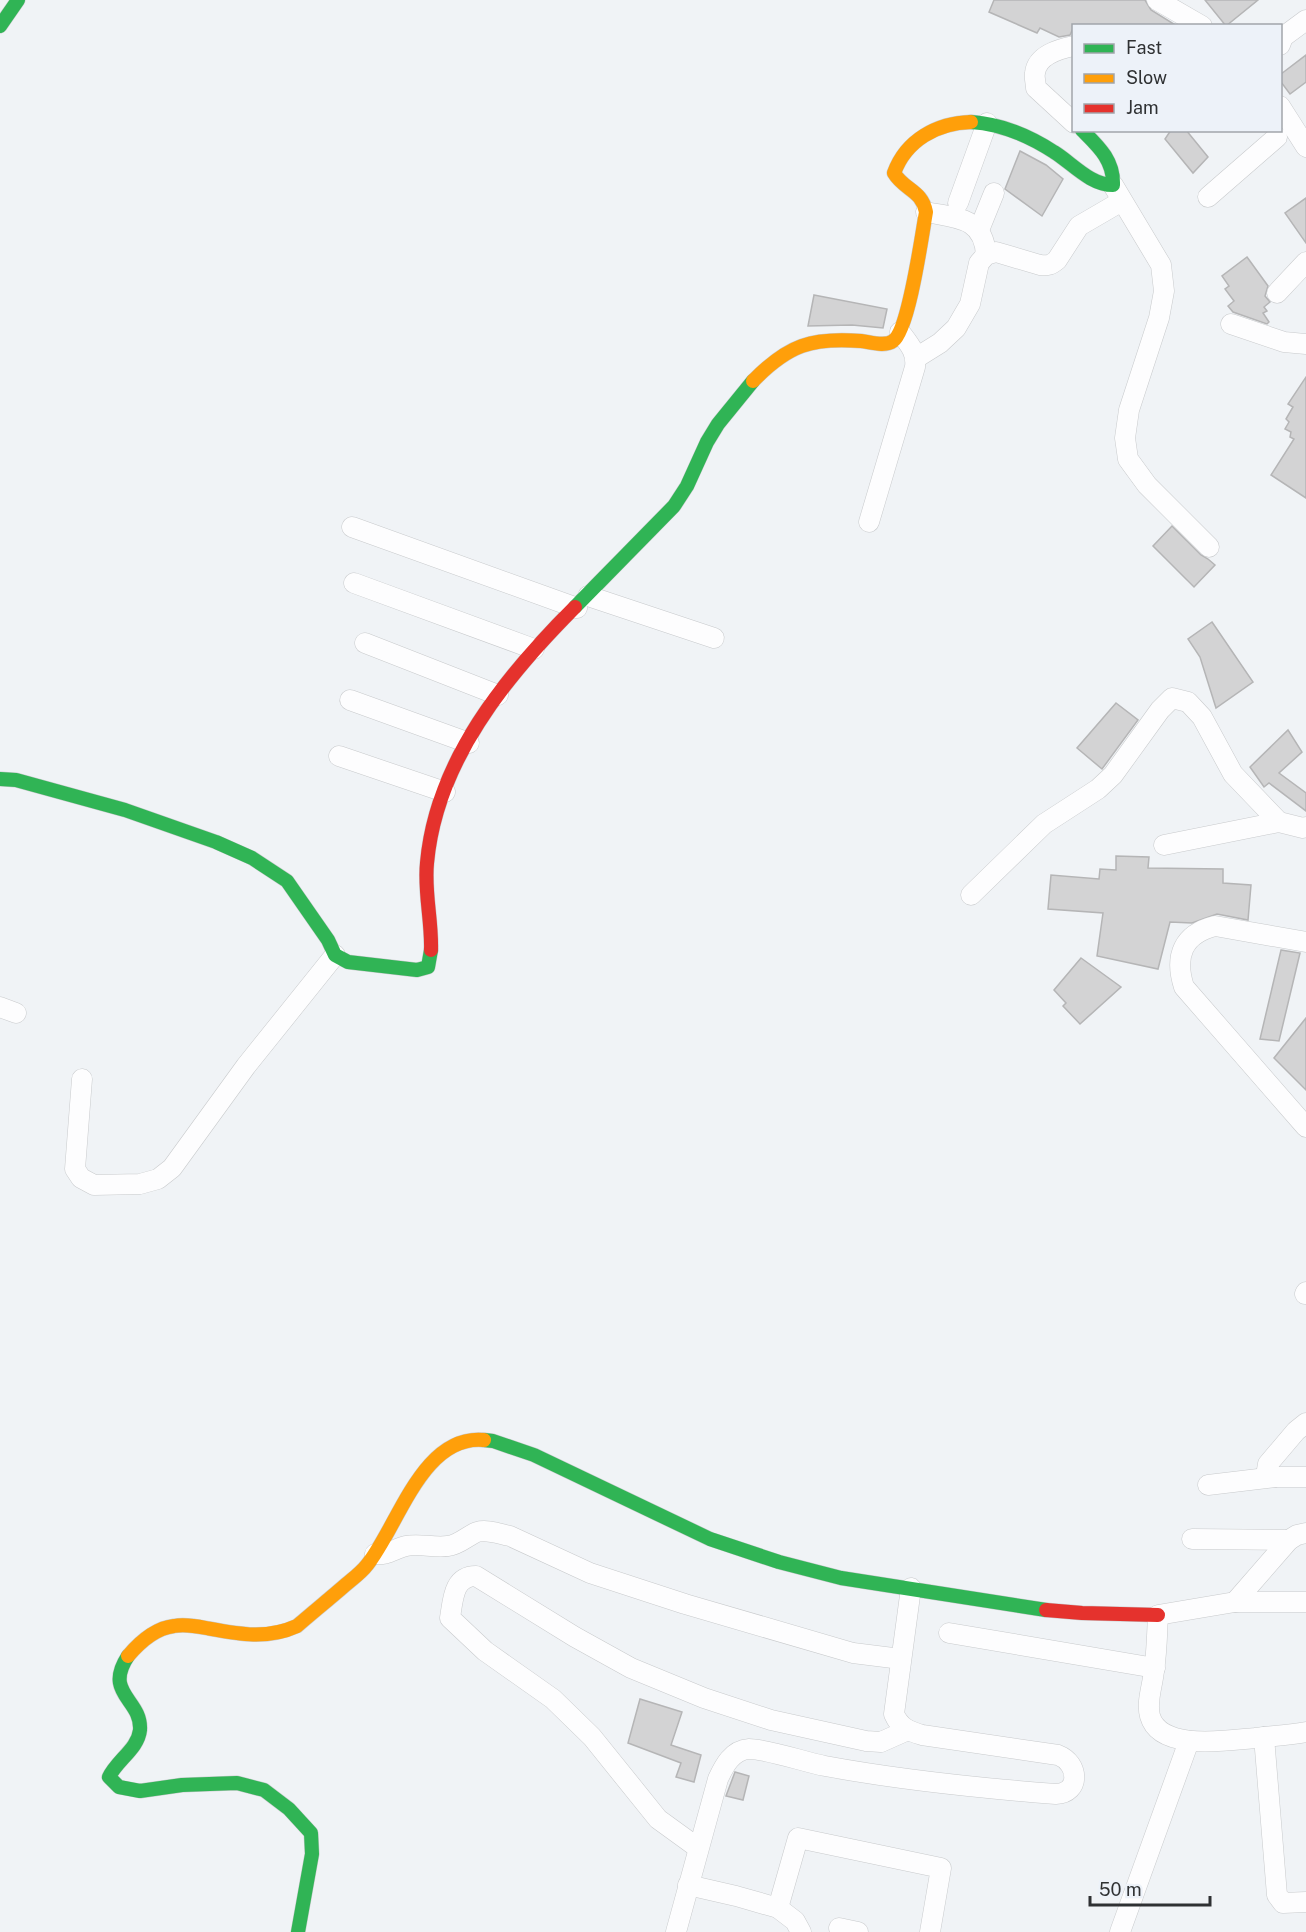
<svg xmlns="http://www.w3.org/2000/svg" width="1306" height="1932" font-family="'Public Sans',sans-serif">
	<rect width="100%" height="100%" fill="#f0f3f6"/>
	<g fill="#d3d3d4" stroke="#b5b5b6" stroke-width="1.5">
		<polygon points="994,0 1145,0 1151,10 1177,26 1074,26 1070,35 1059,37 1040,28 1037,33 989,12"/>
		<polygon points="1205,0 1258,0 1226,26"/>
		<polygon points="1306,55 1306,82 1290,94 1281,82 1281,74"/>
		<polygon points="1171,130 1186,130 1208,157 1193,173 1165,139"/>
		<polygon points="1020,151 1046,165 1063,179 1042,216 1005,189"/>
		<polygon points="1306,198 1306,243 1285,213"/>
		<polygon points="1247,257 1268,286 1265,296 1270,302 1264,307 1267,311 1263,313 1269,322 1267,324 1233,312 1228,306 1234,301 1225,289 1229,286 1222,276"/>
		<polygon points="814,295 887,309 883,328 852,325 808,326"/>
		<polygon points="1306,377 1306,498 1271,475 1294,439 1290,437 1291,432 1285,429 1289,422 1286,419 1293,407 1288,404"/>
		<polygon points="1172,526 1201,555 1208,559 1215,565 1194,587 1153,546"/>
		<polygon points="1212,622 1253,682 1216,708 1200,657 1188,639"/>
		<polygon points="1116,703 1138,720 1102,769 1077,748"/>
		<polygon points="1288,730 1302,752 1279,773 1306,793 1306,811 1269,783 1264,787 1250,767"/>
		<polygon points="1116,856 1149,857 1148,868 1223,869 1223,883 1251,885 1248,920 1217,914 1192,923 1170,922 1158,969 1097,956 1103,913 1048,909 1051,875 1099,879 1100,869 1116,870"/>
		<polygon points="1281,950 1300,953 1279,1041 1260,1039"/>
		<polygon points="1081,958 1121,987 1080,1024 1063,1006 1066,1003 1054,990"/>
		<polygon points="1306,1018 1306,1090 1274,1058"/>
		<polygon points="640,1699 682,1712 671,1745 701,1755 694,1782 676,1777 681,1763 628,1743"/>
		<polygon points="735,1772 749,1776 743,1800 726,1796"/>
	</g>
	<g fill="none" stroke-linecap="round" stroke-linejoin="round">
		<g stroke="#c8cacc" stroke-width="21">
			<g id="street">
				<polyline points="1157,0 1202,26"/>
				<polyline points="1280,45 1283,37 1306,20"/>
				<path d="M 1074,46 C 1059,49 1037,55 1035,73 C 1034,77 1036,84 1036,88 L 1074,123"/>
				<polyline points="1280,106 1306,147"/>
				<polyline points="1113,185 1161,265 1164,291 1159,318 1129,410 1125,438 1128,459 1147,485 1209,547"/>
				<polyline points="1208,197 1277,137"/>
				<polyline points="958,203 987,123"/>
				<path d="M 926,212 C 956,218 984,217 986,255"/>
				<polyline points="979,230 994,193"/>
				<polyline points="1277,293 1306,262"/>
				<polyline points="1231,324 1284,342 1306,344"/>
				<path d="M 916,358 L 940,343 L 956,328 L 970,304 L 979,263 L 986,255 L 996,252 L 1040,265 C 1048,266 1051,265 1057,260 L 1079,226 L 1122,201"/>
				<path d="M 869,522 L 915,367 C 917,352 909,344 900,332"/>
				<polyline points="352,527 577,608"/>
				<polyline points="354,583 534,649"/>
				<polyline points="588,596 714,638"/>
				<polyline points="365,643 498,695"/>
				<polyline points="350,700 469,743"/>
				<polyline points="339,756 445,792"/>
				<polyline points="1164,845 1279,822"/>
				<polyline points="971,895 1044,824 1098,789 1113,775 1160,710 1172,698 1188,702 1202,717 1233,774 1279,822 1303,828 1306,827"/>
				<path d="M 1306,942 L 1215,926 C 1183,934 1174,956 1184,987 L 1306,1127"/>
				<polyline points="0,1007 16,1013"/>
				<polyline points="82,1079 75,1169 81,1178 94,1185 140,1184 158,1179 172,1168 246,1066 335,955"/>
				<polyline points="1305,1294 1306,1292"/>
				<polyline points="1306,1423 1296,1431 1268,1464 1267,1470 1270,1477 1306,1477"/>
				<polyline points="1208,1485 1275,1477"/>
				<polyline points="1192,1539 1289,1540"/>
				<path d="M 375,1554 C 387,1556 394,1549 406,1546 C 419,1543 433,1548 448,1546 C 459,1545 467,1536 477,1532 C 487,1529 500,1534 510,1536 L 590,1573 L 685,1604 L 853,1653 L 901,1659"/>
				<polyline points="1235,1602 1289,1540 1297,1535 1306,1533"/>
				<path d="M 1306,1602 L 1235,1602 L 1158,1615 C 1157,1633 1157,1652 1154,1670 C 1153,1685 1146,1701 1150,1716 C 1160,1752 1229,1740 1255,1738 C 1272,1736 1289,1735 1306,1732"/>
				<polyline points="949,1633 1155,1668"/>
				<polyline points="1264,1737 1277,1895 1283,1903 1306,1902"/>
				<path d="M 698,1848 L 658,1819 L 592,1737 L 553,1699 L 485,1651 L 450,1618 C 453,1600 453,1576 476,1576 L 575,1637 L 631,1668 L 704,1698 L 771,1720 L 866,1741 L 881,1742 L 908,1730"/>
				<polyline points="688,1885 736,1896 778,1908 795,1921 801,1932"/>
				<polyline points="778,1908 798,1838 941,1868 930,1932"/>
				<polyline points="839,1928 858,1932"/>
				<path d="M 676,1932 L 718,1779 C 724,1766 732,1750 749,1749 C 768,1749 804,1762 825,1766 C 901,1780 978,1788 1056,1794 C 1081,1793 1079,1763 1058,1755 L 922,1735 C 909,1731 900,1728 894,1714 L 911,1588"/>
				<polyline points="1120,1932 1189,1741"/>
			</g>
		</g>
		<g stroke="#c8cacc" stroke-width="15">
			<g id="fast">
				<polyline points="0,26 18,0"/>
				<path d="M 971,122 C 1002,124 1028,135 1054,152 C 1072,163 1090,185 1113,185 C 1114,160 1098,146 1082,130"/>
				<polyline points="575,607 674,506 687,486 707,442 718,424 753,381"/>
				<polyline points="0,779 16,780 125,810 216,842 252,858 287,881 328,940 335,955 348,962 417,970 428,967 431,950"/>
				<polyline points="484,1440 493,1441 534,1455 710,1539 779,1562 841,1578 1046,1610"/>
				<path d="M 128,1656 C 103,1694 142,1699 140,1730 C 138,1749 117,1760 109,1777 L 119,1787 L 140,1791 L 182,1785 L 237,1783 L 264,1790 L 289,1809 L 311,1833 L 312,1854 L 298,1932"/>
			</g>
		</g>
		<g stroke="#c8cacc" stroke-width="15">
			<g id="slow">
				<path d="M 753,381 C 788,345 812,337 861,341 C 870,342 885,347 893,341 C 909,330 922,234 926,212 C 922,190 904,190 894,173 C 906,140 937,123 971,122"/>
				<path d="M 128,1656 C 139,1643 156,1628 174,1626 C 184,1624 196,1626 206,1628 C 238,1634 266,1640 297,1626 C 312,1613 328,1600 343,1587 C 351,1580 361,1573 367,1565 C 398,1527 422,1434 484,1440"/>
			</g>
		</g>
		<g stroke="#c8cacc" stroke-width="15">
			<g id="jam">
				<path d="M 431,950 C 432,921 424,892 427,863 C 436,761 506,676 575,607"/>
				<polyline points="1046,1610 1082,1613 1158,1615"/>
			</g>
		</g>
		<use href="#street" stroke="#fdfdfe" stroke-width="20"/>
		<use href="#fast" stroke="#30b455" stroke-width="14"/>
		<use href="#slow" stroke="#ff9f0a" stroke-width="14"/>
		<use href="#jam" stroke="#e5322d" stroke-width="14"/>
	</g>
	<rect x="1072" y="24" width="210" height="108" fill="#edf2f9" stroke="#a1a5aa" stroke-width="1.5"/>
	<rect x="1084" y="44" width="30" height="9" fill="#30b455" stroke="#a1a5aa" stroke-width="1.5"/>
	<text x="1126" y="54" font-size="18" fill="#2f3133">Fast</text>
	<rect x="1084" y="74" width="30" height="9" fill="#ff9f0a" stroke="#a1a5aa" stroke-width="1.5"/>
	<text x="1126" y="84" font-size="18" fill="#2f3133">Slow</text>
	<rect x="1084" y="104" width="30" height="9" fill="#e5322d" stroke="#a1a5aa" stroke-width="1.5"/>
	<text x="1126" y="114" font-size="18" fill="#2f3133">Jam</text>
	<path d="M1090 1896v9h120v-9" fill="none" stroke="#2f3133" stroke-width="3"/>
	<text x="1099" y="1896" font-size="18" fill="#2f3133" stroke="#edf2f9" stroke-width="4.5" paint-order="stroke">50 m</text>
</svg>
